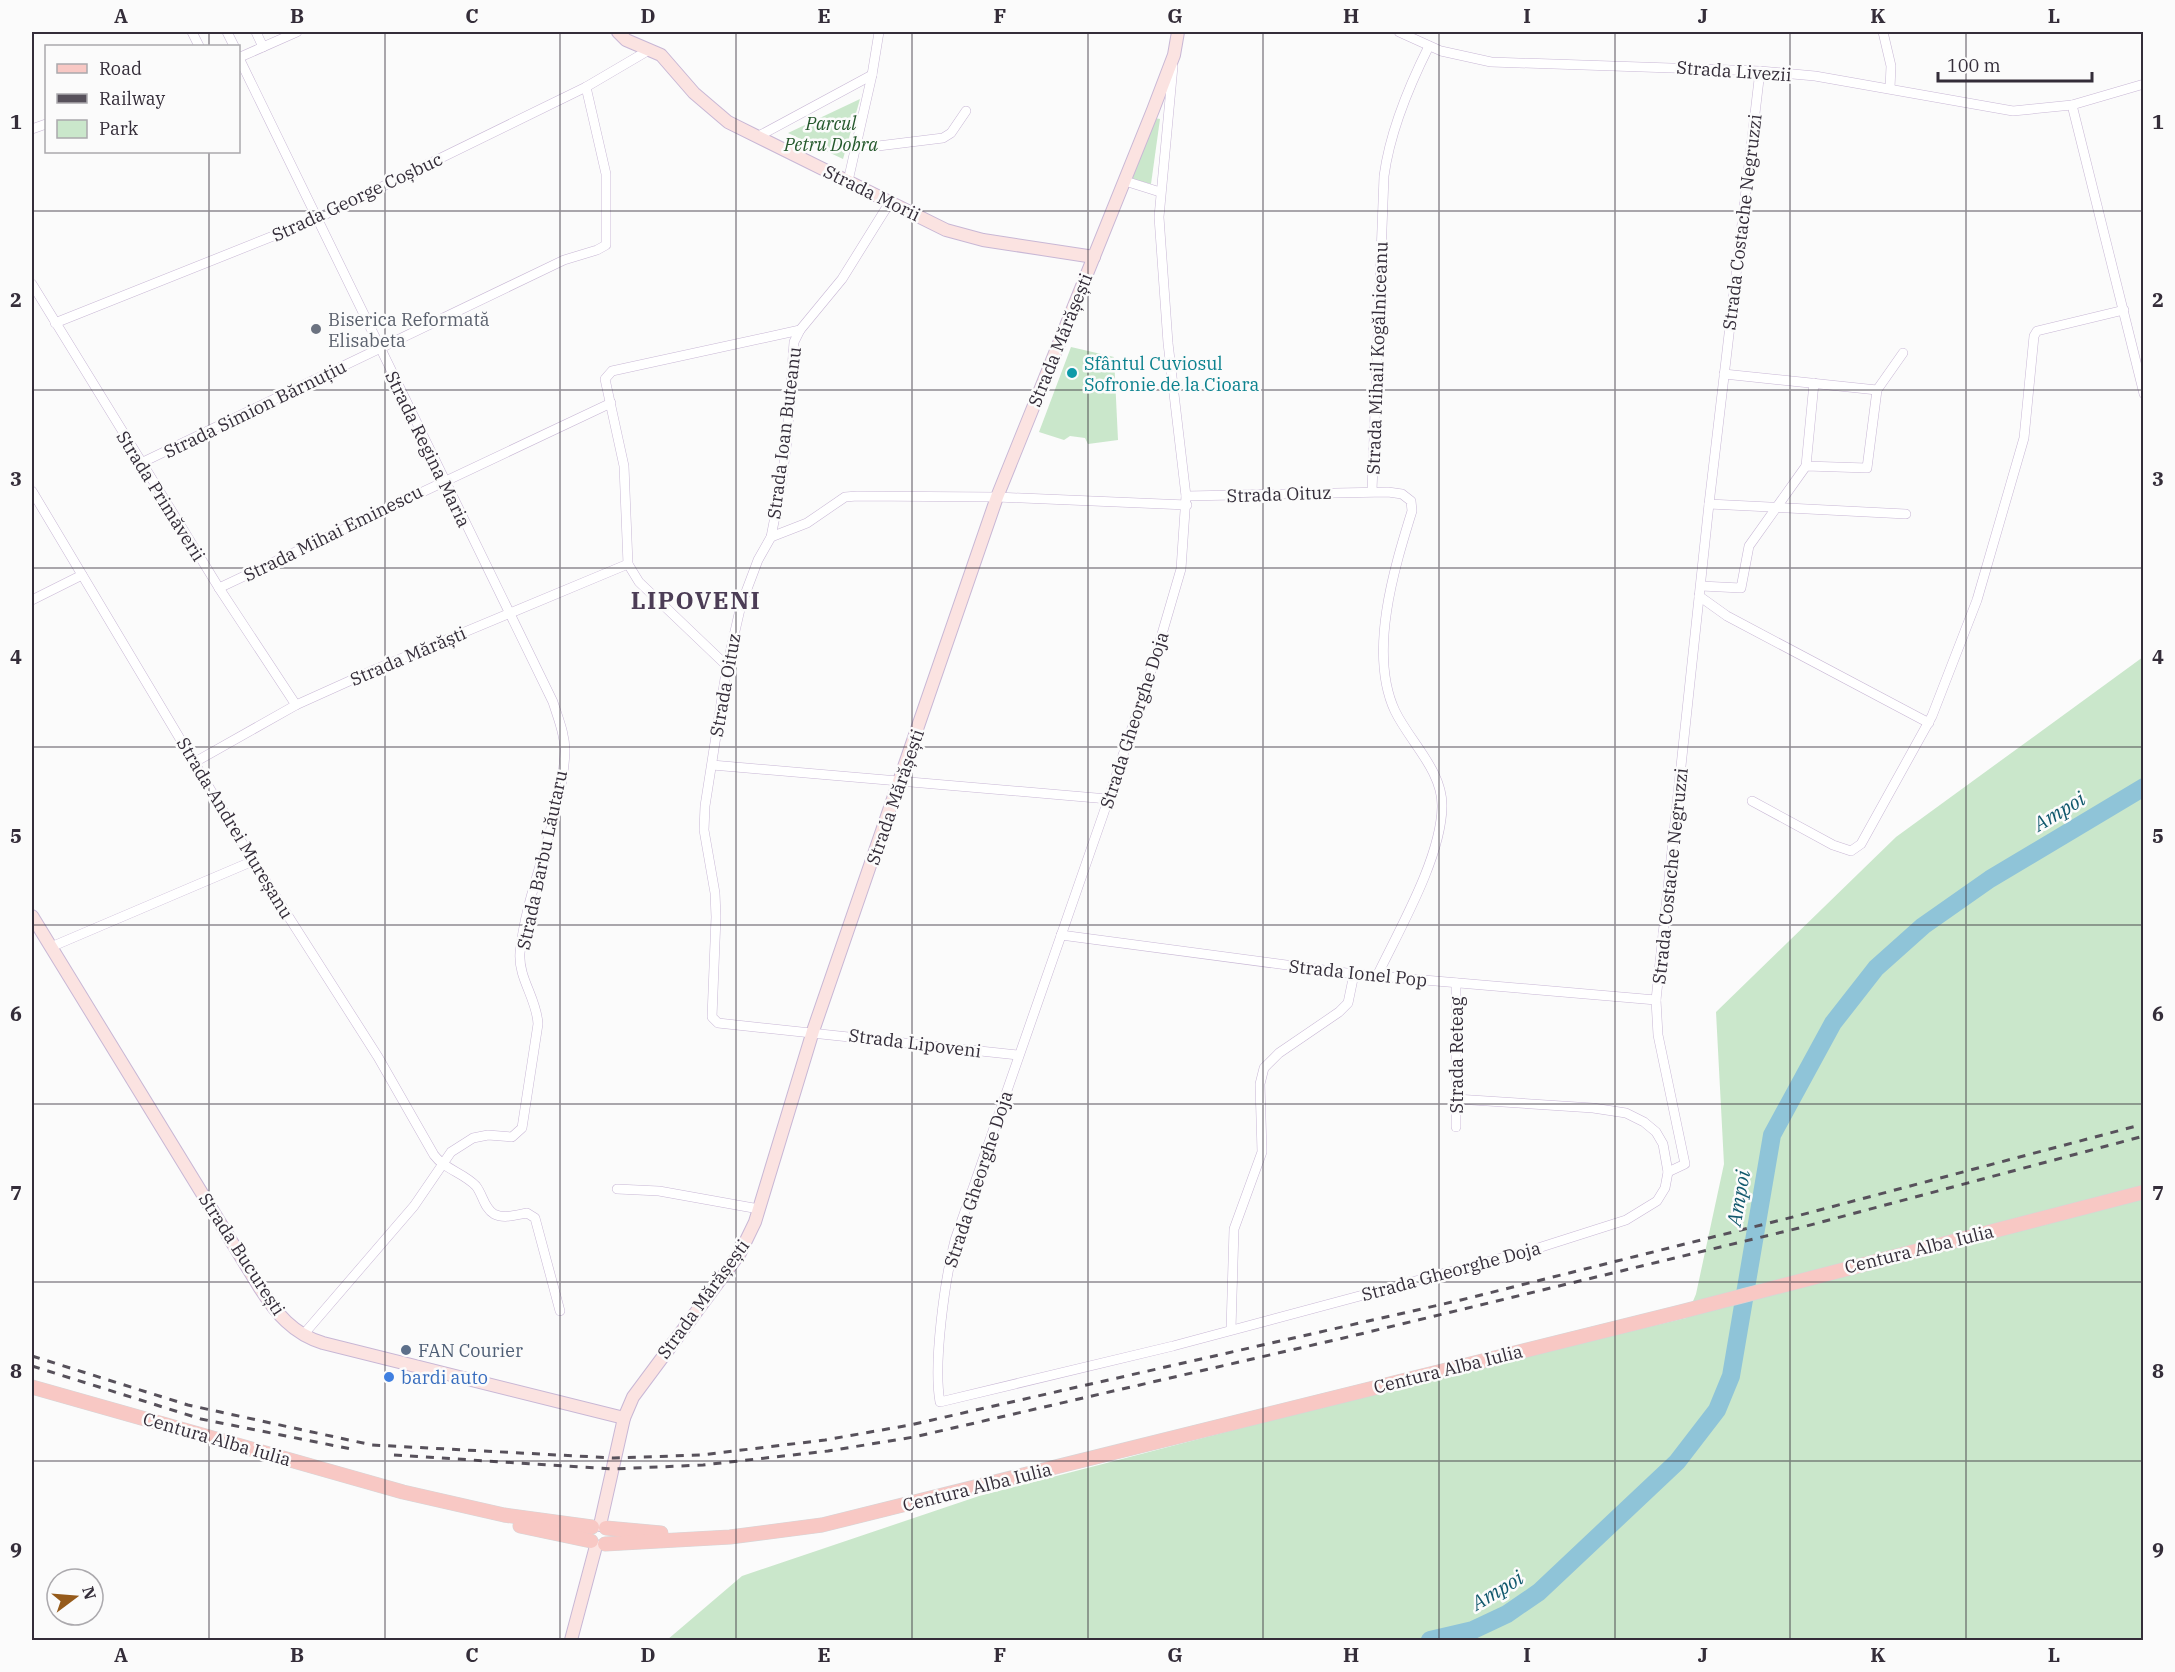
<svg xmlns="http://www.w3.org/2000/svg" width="2175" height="1672" font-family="'IBM Plex Serif',serif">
	<rect width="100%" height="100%" fill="#fbfbfb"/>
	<g fill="#cae7cb">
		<polygon points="860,99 843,159 788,133"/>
		<polygon points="1155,118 1160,119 1151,184 1132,179"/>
		<polygon points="1071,347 1114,357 1118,440 1088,444 1085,438 1070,436 1064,440 1039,432"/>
		<polygon points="2143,657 2143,1640 667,1640 742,1576 979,1496 1419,1382 1686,1318 1696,1294 1724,1164 1716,1012 1896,837"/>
	</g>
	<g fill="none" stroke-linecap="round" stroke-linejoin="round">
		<polyline stroke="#8fc4d8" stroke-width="18" points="1430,1640 1473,1630 1507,1614 1539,1592 1677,1462 1717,1410 1731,1376 1772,1135 1833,1023 1876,968 1923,926 1990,879 2144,787"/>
		<g stroke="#c8b7d5" stroke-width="10">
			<g id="street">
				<polyline points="192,32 199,46"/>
				<polyline points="227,32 234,46"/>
				<polyline points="256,32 263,47"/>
				<polyline points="1399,32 1441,51 1491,62 1760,71 1815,76 2013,111 2072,105 2144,84"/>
				<polyline points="1883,32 1891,66 1890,88"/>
				<path d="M 238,56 L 553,702 C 558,718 565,734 565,751 C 562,820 527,885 520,953 C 518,978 537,999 538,1024 L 522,1128 L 512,1137 L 488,1135 L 473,1138 L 451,1152 L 414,1206 L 303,1335"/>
				<polyline points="238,58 297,32"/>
				<path d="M 1173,66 L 1159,217 L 1168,343 L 1186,496 L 1181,569 L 1152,668 L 1103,815 L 955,1240 C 945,1279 933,1363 940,1402 L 1173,1346 L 1535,1249 L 1626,1220 L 1657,1201 L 1665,1188 L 1668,1172 L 1663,1144 L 1656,1132 L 1644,1122 L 1626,1113 L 1593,1108 L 1456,1099"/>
				<polyline points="2072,105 2144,394"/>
				<polyline points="32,129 46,124"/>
				<polyline points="757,137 872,75"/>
				<polyline points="857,144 878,146 943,138 951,133 966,111"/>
				<polyline points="848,181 872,75 879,32"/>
				<polyline points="1125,181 1160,192"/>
				<polyline points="890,202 842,279 800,330 794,342 787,440 781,486 771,537 758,560 741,605 727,666 705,806 704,830 715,893 716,917 712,1017 718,1023 1018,1055"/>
				<polyline points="32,284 219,588 296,705"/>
				<polyline points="55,323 316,219 586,87 649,50"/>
				<polyline points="1724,374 1877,390"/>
				<polyline points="141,463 564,260 597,250 606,245 606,174 586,87"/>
				<polyline points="1806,466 1814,383"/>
				<path d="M 32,491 L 253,861 L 378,1057 L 434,1155 C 444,1169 464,1173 476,1186 C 483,1195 484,1208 494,1214 C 504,1219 516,1215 527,1213 L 535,1218 L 560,1311"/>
				<path d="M 1372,491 L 1384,176 C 1390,131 1409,86 1429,46"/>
				<path d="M 1186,496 L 1388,492 L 1402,494 L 1411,501 L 1412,511 C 1394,569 1368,653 1395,711 C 1410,742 1443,771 1442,807 C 1441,858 1399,930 1377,976"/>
				<polyline points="1709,504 1906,514"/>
				<polyline points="771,537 807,523 845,497 857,496 997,497 1187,505"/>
				<polyline points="1701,586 1741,588 1749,546 1806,466 1867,468 1877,390 1903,353"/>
				<polyline points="219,588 611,403"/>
				<polyline points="1699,596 1727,616 1929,723"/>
				<polyline points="32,600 82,575"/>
				<polyline points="727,666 639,582 628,564 624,466 605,379 612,371 800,330"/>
				<polyline points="195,762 296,705 376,669 628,564"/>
				<polyline points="712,765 1108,799"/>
				<polyline points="1752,801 1833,845 1851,851 1861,844 1932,716 1977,600 2024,438 2034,336 2037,331 2124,310"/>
				<polyline points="1061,935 1354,974 1656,1000"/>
				<polyline points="51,947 253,861"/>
				<polyline points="1456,1127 1456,983"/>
				<polyline points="1668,1172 1685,1164 1658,1035 1656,1000 1709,504 1760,71"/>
				<polyline points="617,1189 659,1191 759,1209"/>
				<polyline points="1231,1329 1234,1229 1262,1152 1260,1084 1264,1068 1279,1053 1339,1012 1348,1003 1354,974"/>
			</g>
		</g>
		<g stroke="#c8b7d5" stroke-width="14">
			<g id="secondary">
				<polyline points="618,32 626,40 661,55 694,93 728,122 946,230 983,240 1094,257"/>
				<path d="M 32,916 L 260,1288 C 276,1313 293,1334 323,1343 L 624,1418"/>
				<polyline points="600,1525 624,1418 633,1397 740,1253 755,1222 813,1031 997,497 1153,110 1174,55 1178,32"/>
				<polyline points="571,1640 596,1546"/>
			</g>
		</g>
		<g stroke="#d6d5d7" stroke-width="15">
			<g id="primary">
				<polyline points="32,1387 403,1492 504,1515 592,1527"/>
				<polyline points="520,1526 591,1541"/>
				<polyline points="606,1528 661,1533"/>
				<polyline points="605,1544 730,1537 822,1525 1680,1312 2144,1192"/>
			</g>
		</g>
		<use href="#street" stroke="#fff" stroke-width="9"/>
		<use href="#secondary" stroke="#fbe3e1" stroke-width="12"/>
		<use href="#primary" stroke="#f8c8c4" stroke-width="14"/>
		<g stroke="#57515b" stroke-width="3" stroke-dasharray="8 8" stroke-linecap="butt">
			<polyline points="32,1356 188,1405 372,1445 614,1458 701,1455 825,1440 910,1425 1461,1300 1797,1216 2144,1124"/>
			<polyline points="32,1366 201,1419 356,1450"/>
			<polyline points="394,1455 612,1469 703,1465 828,1451 914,1437 1352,1336 1799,1228 2144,1136"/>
		</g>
	</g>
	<path fill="none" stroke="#342d39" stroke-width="1.5" stroke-opacity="0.55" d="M 209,32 L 209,46M 385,32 L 385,1640M 560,32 L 560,1640M 736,32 L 736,1640M 912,32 L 912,1640M 1088,32 L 1088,1640M 1263,32 L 1263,1640M 1439,32 L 1439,1640M 1615,32 L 1615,1640M 1790,32 L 1790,1640M 1966,32 L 1966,1640M 209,152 L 209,1640M 32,211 L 2144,211M 32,390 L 2144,390M 32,568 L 2144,568M 32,747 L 2144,747M 32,925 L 2144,925M 32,1104 L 2144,1104M 32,1282 L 2144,1282M 32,1461 L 2144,1461"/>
	<circle fill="#6b7280" stroke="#fbfbfb" stroke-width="2" cx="316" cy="329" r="6"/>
	<circle fill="#0f9aa8" stroke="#fbfbfb" stroke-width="2" cx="1072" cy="373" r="6"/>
	<circle fill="#5c6f8a" stroke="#fbfbfb" stroke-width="2" cx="406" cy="1350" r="6"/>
	<circle fill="#3f7fe0" stroke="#fbfbfb" stroke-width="2" cx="389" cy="1377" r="6"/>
	<g text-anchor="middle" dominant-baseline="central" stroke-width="5" stroke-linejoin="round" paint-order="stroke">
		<g font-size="18" fill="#342d39" stroke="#fbfbfb">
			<text transform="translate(1734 71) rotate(4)">Strada Livezii</text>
			<text transform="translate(872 193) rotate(26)">Strada Morii</text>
			<text transform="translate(357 197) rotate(-25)">Strada George Coșbuc</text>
			<text transform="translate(1742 222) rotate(-83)">Strada Costache Negruzzi</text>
			<text transform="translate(1060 340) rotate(-68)">Strada Mărășești</text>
			<text transform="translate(1377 358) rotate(-88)">Strada Mihail Kogălniceanu</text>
			<text transform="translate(255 409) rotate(-26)">Strada Simion Bărnuțiu</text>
			<text transform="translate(784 433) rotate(-83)">Strada Ioan Buteanu</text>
			<text transform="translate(428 449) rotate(64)">Strada Regina Maria</text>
			<text transform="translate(1279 494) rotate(-2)">Strada Oituz</text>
			<text transform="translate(161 496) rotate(58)">Strada Primăverii</text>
			<text transform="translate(333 533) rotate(-26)">Strada Mihai Eminescu</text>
			<text transform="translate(408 656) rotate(-23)">Strada Mărăști</text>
			<text transform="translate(725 685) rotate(-80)">Strada Oituz</text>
			<text transform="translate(1134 720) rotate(-72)">Strada Gheorghe Doja</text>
			<text transform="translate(895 797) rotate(-71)">Strada Mărășești</text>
			<text transform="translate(235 828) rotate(59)">Strada Andrei Mureșanu</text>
			<text transform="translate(542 860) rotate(-78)">Strada Barbu Lăutaru</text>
			<text transform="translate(1670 876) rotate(-84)">Strada Costache Negruzzi</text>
			<text transform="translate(1358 973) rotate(6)">Strada Ionel Pop</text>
			<text transform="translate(915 1043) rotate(7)">Strada Lipoveni</text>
			<text transform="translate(1456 1055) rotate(-90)">Strada Reteag</text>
			<text transform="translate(978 1179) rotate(-72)">Strada Gheorghe Doja</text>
			<text transform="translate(1919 1249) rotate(-14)">Centura Alba Iulia</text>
			<text transform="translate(242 1254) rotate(57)">Strada București</text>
			<text transform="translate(1451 1271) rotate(-15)">Strada Gheorghe Doja</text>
			<text transform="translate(703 1299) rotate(-54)">Strada Mărășești</text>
			<text transform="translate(1448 1369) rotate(-14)">Centura Alba Iulia</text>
			<text transform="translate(217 1439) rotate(16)">Centura Alba Iulia</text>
			<text transform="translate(977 1487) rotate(-14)">Centura Alba Iulia</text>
		</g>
		<g font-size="18" font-style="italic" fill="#24582b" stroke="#fbfbfb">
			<text x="831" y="123">Parcul<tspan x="831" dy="21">Petru Dobra</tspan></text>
		</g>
		<g font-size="18" fill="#5b616d" stroke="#fbfbfb" text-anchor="start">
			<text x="328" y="319">Biserica Reformată<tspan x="328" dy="21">Elisabeta</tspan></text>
		</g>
		<g font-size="18" fill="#0d838f" stroke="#fbfbfb" text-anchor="start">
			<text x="1084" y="363">Sfântul Cuviosul<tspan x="1084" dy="21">Sofronie de la Cioara</tspan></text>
		</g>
		<g font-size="18" fill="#4e5e75" stroke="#fbfbfb" text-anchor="start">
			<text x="418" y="1350">FAN Courier</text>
		</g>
		<g font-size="18" fill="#366cbe" stroke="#fbfbfb" text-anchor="start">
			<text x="401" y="1377">bardi auto</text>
		</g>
		<g font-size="20" font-style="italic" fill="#11586d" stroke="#fbfbfb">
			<text transform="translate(2059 811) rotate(-31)">Ampoi</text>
			<text transform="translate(1738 1198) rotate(-80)">Ampoi</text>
			<text transform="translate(1497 1590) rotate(-31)">Ampoi</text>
		</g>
		<g font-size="24" font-weight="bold" letter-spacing="1.5" fill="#4c3d56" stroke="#fbfbfb">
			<text x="696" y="600">LIPOVENI</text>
		</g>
	</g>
	<rect width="2175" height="1672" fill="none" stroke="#fbfbfb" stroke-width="66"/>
	<rect x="45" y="45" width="195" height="108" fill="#fbfbfb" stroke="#aba9ad" stroke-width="1.5"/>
	<rect x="57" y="64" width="30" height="9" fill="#f8c8c4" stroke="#aba9ad" stroke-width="1.5"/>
	<text x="99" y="75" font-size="18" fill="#342d39">Road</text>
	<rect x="57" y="94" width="30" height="9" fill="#57515b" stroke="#aba9ad" stroke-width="1.5"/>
	<text x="99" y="105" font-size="18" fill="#342d39">Railway</text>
	<rect x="57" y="120" width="30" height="18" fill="#cae7cb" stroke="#aba9ad" stroke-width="1.5"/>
	<text x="99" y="135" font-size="18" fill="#342d39">Park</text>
	<g transform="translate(75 1597) rotate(74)"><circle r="28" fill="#fbfbfb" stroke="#aba9ad" stroke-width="1.5"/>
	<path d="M0-4.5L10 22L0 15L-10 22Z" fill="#965b1b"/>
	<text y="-9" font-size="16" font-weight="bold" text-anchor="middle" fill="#342d39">N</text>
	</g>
	<path d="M1938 72v9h154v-9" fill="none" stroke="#342d39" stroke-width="3"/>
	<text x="1947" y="72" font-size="18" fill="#342d39" stroke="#fbfbfb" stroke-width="4.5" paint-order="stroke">100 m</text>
	<rect x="33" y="33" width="2109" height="1606" fill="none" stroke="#342d39" stroke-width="2"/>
	<g font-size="20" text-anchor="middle" font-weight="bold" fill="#342d39">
		<text x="121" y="23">A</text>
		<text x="297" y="23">B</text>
		<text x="472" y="23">C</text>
		<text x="648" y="23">D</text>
		<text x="824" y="23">E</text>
		<text x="1000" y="23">F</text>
		<text x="1175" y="23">G</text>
		<text x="1351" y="23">H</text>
		<text x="1527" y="23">I</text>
		<text x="1703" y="23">J</text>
		<text x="1878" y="23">K</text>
		<text x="2054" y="23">L</text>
		<text x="16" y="129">1</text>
		<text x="2158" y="129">1</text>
		<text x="16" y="307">2</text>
		<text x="2158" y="307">2</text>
		<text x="16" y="486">3</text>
		<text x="2158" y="486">3</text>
		<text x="16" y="664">4</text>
		<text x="2158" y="664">4</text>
		<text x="16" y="843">5</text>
		<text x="2158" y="843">5</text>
		<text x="16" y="1021">6</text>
		<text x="2158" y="1021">6</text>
		<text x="16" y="1200">7</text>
		<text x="2158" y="1200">7</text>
		<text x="16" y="1378">8</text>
		<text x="2158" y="1378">8</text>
		<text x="16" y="1557">9</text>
		<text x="2158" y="1557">9</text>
		<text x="121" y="1662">A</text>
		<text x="297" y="1662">B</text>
		<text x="472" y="1662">C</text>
		<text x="648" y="1662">D</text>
		<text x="824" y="1662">E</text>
		<text x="1000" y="1662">F</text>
		<text x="1175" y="1662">G</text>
		<text x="1351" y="1662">H</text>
		<text x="1527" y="1662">I</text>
		<text x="1703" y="1662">J</text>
		<text x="1878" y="1662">K</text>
		<text x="2054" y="1662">L</text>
	</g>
</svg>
